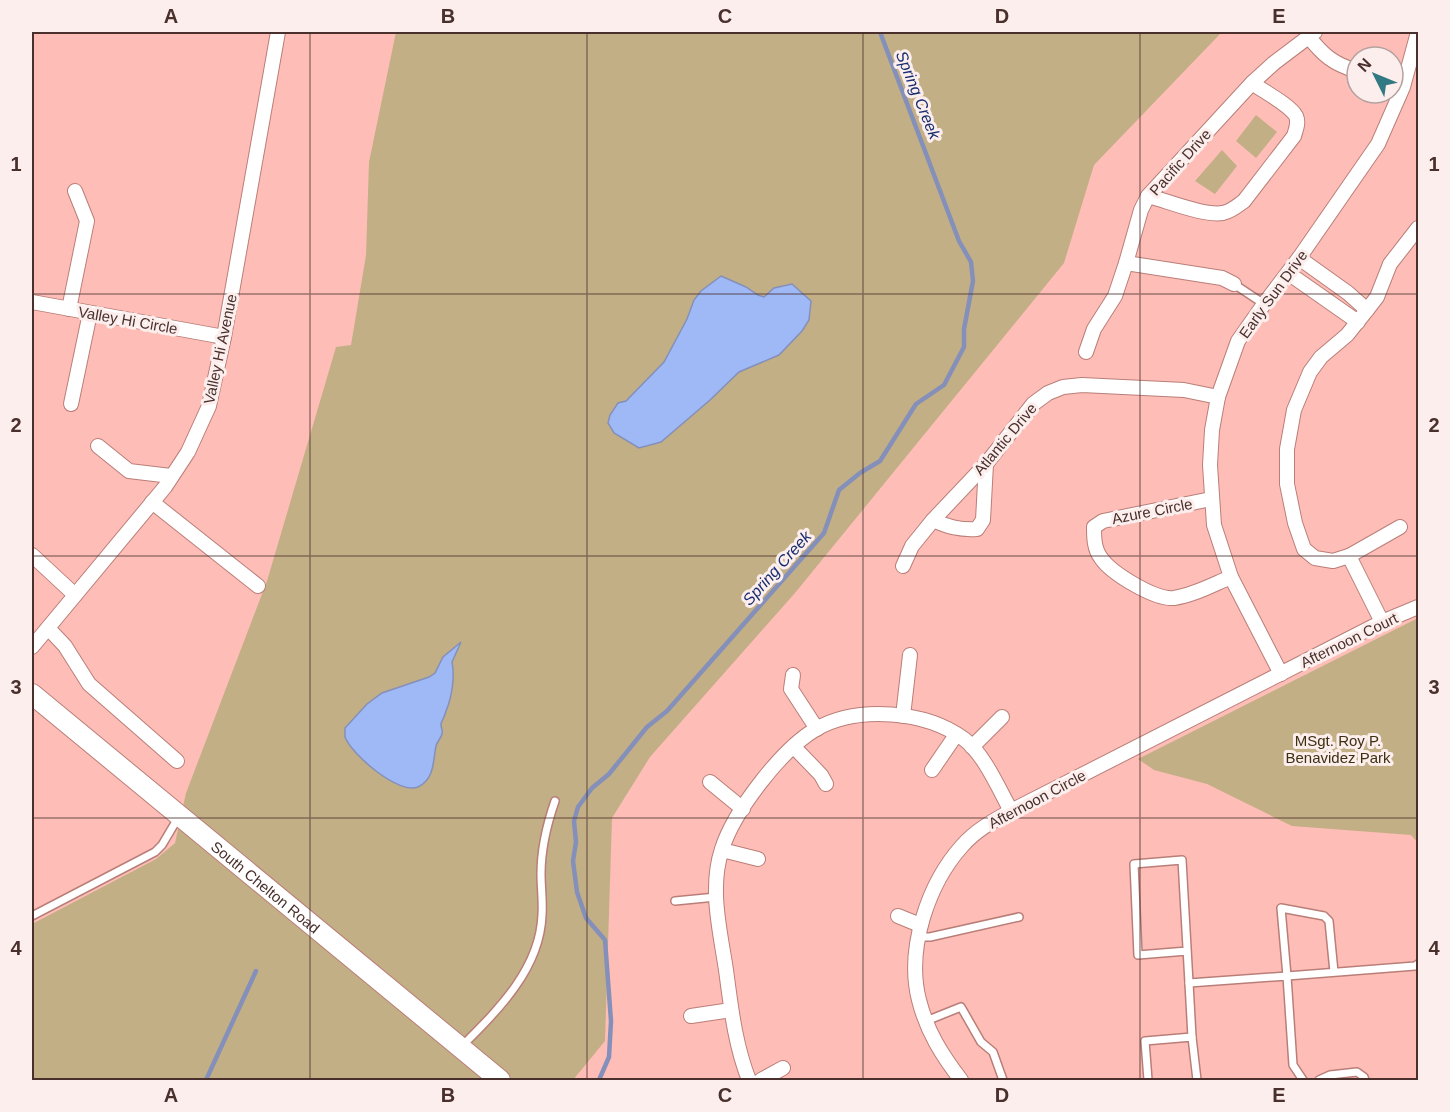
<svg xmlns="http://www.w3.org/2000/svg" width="1450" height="1112" font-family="Arial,sans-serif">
	<rect width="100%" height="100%" fill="#febeb7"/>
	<g fill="#c3af85">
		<polygon points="396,32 1222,32 1094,165 1064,263 795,593 650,757 612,818 605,1041 573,1080 32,1080 32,924 156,859 175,843 186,793 267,581 336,347 351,345 366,255 369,162"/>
		<polygon points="1256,115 1277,132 1256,158 1236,141"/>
		<polygon points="1222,150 1237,166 1215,194 1195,181"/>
		<polygon points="1418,618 1418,843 1411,835 1292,826 1207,784 1154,770 1138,759"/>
	</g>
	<g fill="#9eb9f6" stroke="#8490ba" stroke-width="1.5">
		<polygon points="721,276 746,287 758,295 764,297 774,288 792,284 811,301 809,320 802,331 779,355 739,372 710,400 661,442 639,448 614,433 608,423 610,415 618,403 626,401 664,362 687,319 694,300 701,291"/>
		<path d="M 461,642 L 452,662 C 455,676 452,697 446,711 C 445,716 442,720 441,724 C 441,730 443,728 442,734 C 441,738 437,742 436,746 C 433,760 435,779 418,787 C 399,795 352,755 345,737 C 345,736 345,729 345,728 L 367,704 L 382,693 L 429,677 L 435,673 L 443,657 Z"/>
	</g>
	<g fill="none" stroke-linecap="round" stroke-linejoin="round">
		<g stroke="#8490ba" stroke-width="4.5">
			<polyline points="206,1080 256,971"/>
			<polyline points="599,1080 609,1057 611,1021 605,940 586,918 577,892 573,861 576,842 574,821 578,807 592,788 609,774 647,727 667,711 824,533 839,490 860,473 880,461 916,404 944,385 964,347 964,329 973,281 971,262 959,241 880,32"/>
		</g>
		<g stroke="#ba7e78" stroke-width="10">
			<g id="lane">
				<polyline points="1234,284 1264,304"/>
				<polyline points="675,901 716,897"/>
				<polyline points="32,916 155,852 162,845 178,818"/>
				<polyline points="918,937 930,937 1019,917"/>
				<polyline points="1187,951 1138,955 1134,864 1182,860 1189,983 1287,976 1293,1065 1303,1080"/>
				<polyline points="1334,972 1329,921 1324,916 1281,908 1287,976 1415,966 1418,964"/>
				<polyline points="1189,983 1192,1037"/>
				<polyline points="926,1021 961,1007 981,1042 993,1052 1003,1080"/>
				<path d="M 462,1046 C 498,1010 540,969 542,915 C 543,901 541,887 541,874 C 541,850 547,824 555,801"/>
				<polyline points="1148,1080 1145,1041 1192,1037 1197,1080"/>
				<polyline points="1319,1080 1330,1075 1357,1072 1364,1077 1365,1080"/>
			</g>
		</g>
		<g stroke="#ba7e78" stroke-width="16">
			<g id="street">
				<path d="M 1308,36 C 1323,55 1333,64 1357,71"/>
				<path d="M 1148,196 C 1168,201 1203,216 1223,213 C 1232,211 1237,206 1244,201 L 1294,136 C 1296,129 1299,123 1296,116 C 1290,105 1263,91 1252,83"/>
				<polyline points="1299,258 1348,293 1367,310"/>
				<polyline points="1126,263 1222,278 1234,284"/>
				<polyline points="1288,273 1358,322"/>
				<polyline points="32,302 224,337"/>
				<polyline points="69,309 87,221 75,191"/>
				<polyline points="1086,352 1094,329 1115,296 1126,263 1141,210 1148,196 1252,83 1274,63 1315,32"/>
				<polyline points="71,404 90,313"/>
				<polyline points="98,446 129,471 171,476"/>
				<path d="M 1211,499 L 1103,521 L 1094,527 C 1094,537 1094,549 1101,558 C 1111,573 1155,600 1174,598 C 1194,595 1212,585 1231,577"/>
				<polyline points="152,502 258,586"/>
				<path d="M 933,520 C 948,527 960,530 977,529 L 983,520 L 986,464"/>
				<polyline points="1400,527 1349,556 1333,561 1315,558 1304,549 1295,523 1287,484 1287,449 1294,410 1310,372 1321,357 1347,335 1367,310 1377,297 1390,264 1418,228"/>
				<polyline points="32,555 75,595"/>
				<polyline points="1349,556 1382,622"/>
				<polyline points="903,566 912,546 933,520 986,464 1033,404 1048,393 1063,387 1082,385 1184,390 1218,397"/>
				<polyline points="48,628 65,646 89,684 177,761"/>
				<polyline points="32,647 165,487 188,452 209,406 224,337 278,32"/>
				<polyline points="1281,674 1231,577 1214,525 1210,465 1212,430 1218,397 1238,341 1264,304 1299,258 1378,144 1403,87 1418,32"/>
				<polyline points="793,675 791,689 817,729"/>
				<polyline points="903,716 910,655"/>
				<polyline points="794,747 821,775 826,784"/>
				<polyline points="972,747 1002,717"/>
				<polyline points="932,770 956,735"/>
				<polyline points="710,782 743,809"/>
				<polyline points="722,850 758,859"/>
				<polyline points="898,916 920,925"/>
				<polyline points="691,1016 731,1010"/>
				<path d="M 749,1080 C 735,1045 731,1007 726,970 C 720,930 709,888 722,849 C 734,811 782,749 816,729 C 858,705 926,711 964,739 C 984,754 999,789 1011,811"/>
				<polyline points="761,1080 783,1068"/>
				<path d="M 961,1080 C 942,1055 927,1032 919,1000 C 906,949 928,884 962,846 C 976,830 993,821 1011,811 L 1382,622 L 1418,607"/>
			</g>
		</g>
		<g stroke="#ba7e78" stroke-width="22">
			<g id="secondary">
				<path id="s1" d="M 32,694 L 500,1080"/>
			</g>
		</g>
		<use href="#lane" stroke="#fff" stroke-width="7"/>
		<use href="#street" stroke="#fff" stroke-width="14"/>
		<use href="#secondary" stroke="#fff" stroke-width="20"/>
	</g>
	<path fill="none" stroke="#49302d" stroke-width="1.5" stroke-opacity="0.55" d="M 310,32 L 310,1080M 587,32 L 587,1080M 863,32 L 863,1080M 1140,32 L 1140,1080M 32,294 L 1418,294M 32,556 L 1418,556M 32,818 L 1418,818"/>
	<g text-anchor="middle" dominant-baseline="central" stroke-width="6" stroke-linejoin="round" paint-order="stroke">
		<g font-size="15" fill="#49302d" stroke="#fceeec">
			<text transform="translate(1180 162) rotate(-48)">Pacific Drive</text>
			<text transform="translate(1273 294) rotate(-54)">Early Sun Drive</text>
			<text transform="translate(128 320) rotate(10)">Valley Hi Circle</text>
			<text transform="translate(220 349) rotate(-78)">Valley Hi Avenue</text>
			<text transform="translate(1005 439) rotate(-50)">Atlantic Drive</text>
			<text transform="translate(1152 511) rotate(-11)">Azure Circle</text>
			<text transform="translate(1349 640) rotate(-26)">Afternoon Court</text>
			<text transform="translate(1037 799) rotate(-28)">Afternoon Circle</text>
			<text stroke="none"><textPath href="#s1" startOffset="303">South Chelton Road</textPath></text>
		</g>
		<g font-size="15" fill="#3d3012" stroke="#fceeec">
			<text x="1338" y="740">MSgt. Roy P.<tspan x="1338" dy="17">Benavidez Park</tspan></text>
		</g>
		<g font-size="16" font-style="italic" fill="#172d72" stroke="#fceeec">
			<text transform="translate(918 95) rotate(68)">Spring Creek</text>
			<text transform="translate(777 568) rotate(-48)">Spring Creek</text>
		</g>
	</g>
	<rect width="1450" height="1112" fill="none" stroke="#fceeec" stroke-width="66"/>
	<g transform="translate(1375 75) rotate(313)"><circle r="28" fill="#fceeec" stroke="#b4a2a0" stroke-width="1.5"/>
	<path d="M0-4.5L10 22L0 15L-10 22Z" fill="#327a83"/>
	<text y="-9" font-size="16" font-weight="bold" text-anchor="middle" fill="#49302d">N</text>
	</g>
	<rect x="33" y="33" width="1384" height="1046" fill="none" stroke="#49302d" stroke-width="2"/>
	<g font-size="20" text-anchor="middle" font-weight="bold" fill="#49302d">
		<text x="171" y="23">A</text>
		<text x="448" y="23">B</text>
		<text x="725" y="23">C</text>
		<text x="1002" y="23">D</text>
		<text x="1279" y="23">E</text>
		<text x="16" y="171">1</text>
		<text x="1434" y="171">1</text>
		<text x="16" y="432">2</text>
		<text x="1434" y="432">2</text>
		<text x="16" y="694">3</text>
		<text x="1434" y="694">3</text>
		<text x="16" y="955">4</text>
		<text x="1434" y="955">4</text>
		<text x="171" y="1102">A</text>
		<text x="448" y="1102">B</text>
		<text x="725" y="1102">C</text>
		<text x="1002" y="1102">D</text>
		<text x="1279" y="1102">E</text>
	</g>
</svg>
